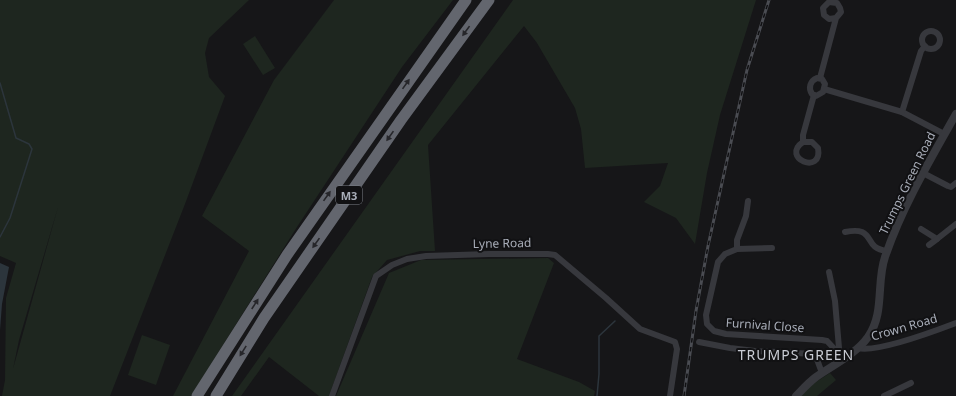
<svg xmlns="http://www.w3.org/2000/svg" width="956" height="396" font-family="'Noto Sans',sans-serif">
	<rect width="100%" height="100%" fill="#161618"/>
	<g fill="#1e261f" fill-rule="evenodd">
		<path d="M 0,0 L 249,0 L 209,38 L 205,53 L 209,77 L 225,96 L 185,204 L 110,396 L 2,396 L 5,380 L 6,298 L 16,263 L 0,256 ZM 58,207 L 13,369 L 19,340 Z"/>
		<polygon points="334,0 453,0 402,67 297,227 191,396 173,396 249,251 202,216 274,80"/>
		<polygon points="513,0 756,0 720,115 707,173 695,244 676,218 644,202 660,186 668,163 585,168 581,129 575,108 537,43 524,26 428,145 435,251 420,251 387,260 372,277 329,396 319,396 269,357 241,396 232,396"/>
		<polygon points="255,36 275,68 263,75 243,44"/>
		<polygon points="548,258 554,263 517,359 579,382 595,391 594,396 336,396 389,273 421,260"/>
		<polygon points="142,335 170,345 156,385 128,375"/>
		<polygon points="830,373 836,380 817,396 801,396 811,385"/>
	</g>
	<polygon fill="#2c353c" points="0,263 9,267 2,304 0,330"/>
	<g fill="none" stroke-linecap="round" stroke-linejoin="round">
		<g stroke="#2c353c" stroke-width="1.5">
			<polyline points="0,83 16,138 29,144 32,149 10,218 0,237"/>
			<polyline points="597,396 599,374 599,336 615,321"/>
		</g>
		<g stroke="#37383d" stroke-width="6">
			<circle cx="931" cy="40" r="9"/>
			<polyline points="925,46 921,51 902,112 944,134"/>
			<path d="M 817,78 L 822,79 L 825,84 L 823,92 L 816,96 L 812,94 C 808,88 810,81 817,78 Z"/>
			<polyline points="820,78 836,18 841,12 840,8 837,3 829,2 823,8 824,15 829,19 836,18"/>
			<polyline points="824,89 902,112"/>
			<path d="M 803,142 L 812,142 L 818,148 C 823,176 780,158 803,142 L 803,135 L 814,95"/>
			<polyline points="923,173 948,186 951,187 956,183"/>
			<polyline points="921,229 937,239 956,224"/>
			<path d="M 845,232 C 850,231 857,230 862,232 C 873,237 867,248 887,251"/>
			<polyline points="929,245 937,239"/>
			<polyline points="772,248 737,249 725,254 718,262 706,315 707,324 714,331 726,334 822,340 827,341 843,358"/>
			<polyline points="737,249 737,240 746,216 748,201"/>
			<polyline points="699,342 730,348 755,351 815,354 836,354 839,348 835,301 829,272"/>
			<path d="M 858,348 C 878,353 935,331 956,323"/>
			<polyline points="815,354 822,373"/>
			<polyline points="332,396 376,276 392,265 407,259 426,256 489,254 548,254 555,255 606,298 640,329 675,342 677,349 670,396"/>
			<polyline points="884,396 911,383"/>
		</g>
		<path stroke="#37383d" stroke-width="8" d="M 796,396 C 802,390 808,383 816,377 C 833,365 856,354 868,337 C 885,313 876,283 885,257 C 902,207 930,160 956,114"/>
		<g stroke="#63666e" stroke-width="11">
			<polyline points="197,396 287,255 466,0"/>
			<polyline points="216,396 264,318 401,120 489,0"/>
		</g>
		<g stroke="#4a4c52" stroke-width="3">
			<polyline id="rail" points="684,396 696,311 708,246 747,70 769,0"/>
		</g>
		<use href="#rail" stroke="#111113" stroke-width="1.5" stroke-dasharray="4.5" stroke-linecap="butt"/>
	</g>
	<defs><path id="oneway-solid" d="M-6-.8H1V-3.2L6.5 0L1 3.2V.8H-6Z"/></defs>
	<g fill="#26262a">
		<use href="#oneway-solid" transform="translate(466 31) rotate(126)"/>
		<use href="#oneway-solid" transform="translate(406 84) rotate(-55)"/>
		<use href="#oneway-solid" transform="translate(390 136) rotate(125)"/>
		<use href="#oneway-solid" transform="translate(327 196) rotate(-55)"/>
		<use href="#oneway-solid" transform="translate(316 243) rotate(125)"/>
		<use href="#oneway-solid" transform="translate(255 304) rotate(-57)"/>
		<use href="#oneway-solid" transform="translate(243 351) rotate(122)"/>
	</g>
	<g text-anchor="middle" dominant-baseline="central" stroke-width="4" stroke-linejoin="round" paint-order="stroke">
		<rect fill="#111113" stroke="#7b7e86" stroke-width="1" x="336" y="186" width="26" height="18" rx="3"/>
		<g font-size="11" font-weight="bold" fill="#a8adb8">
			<text x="349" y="195">M3</text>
		</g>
		<g font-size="12" fill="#a8adb8" stroke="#111113">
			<text transform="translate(907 183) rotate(-64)">Trumps Green Road</text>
			<text transform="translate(502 243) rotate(-1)">Lyne Road</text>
			<text transform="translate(765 325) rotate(4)">Furnival Close</text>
			<text transform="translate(904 327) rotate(-16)">Crown Road</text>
		</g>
		<g font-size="14" letter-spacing="1" fill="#c9ccd4" stroke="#111113">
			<text x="796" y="354">TRUMPS GREEN</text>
		</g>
	</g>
</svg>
